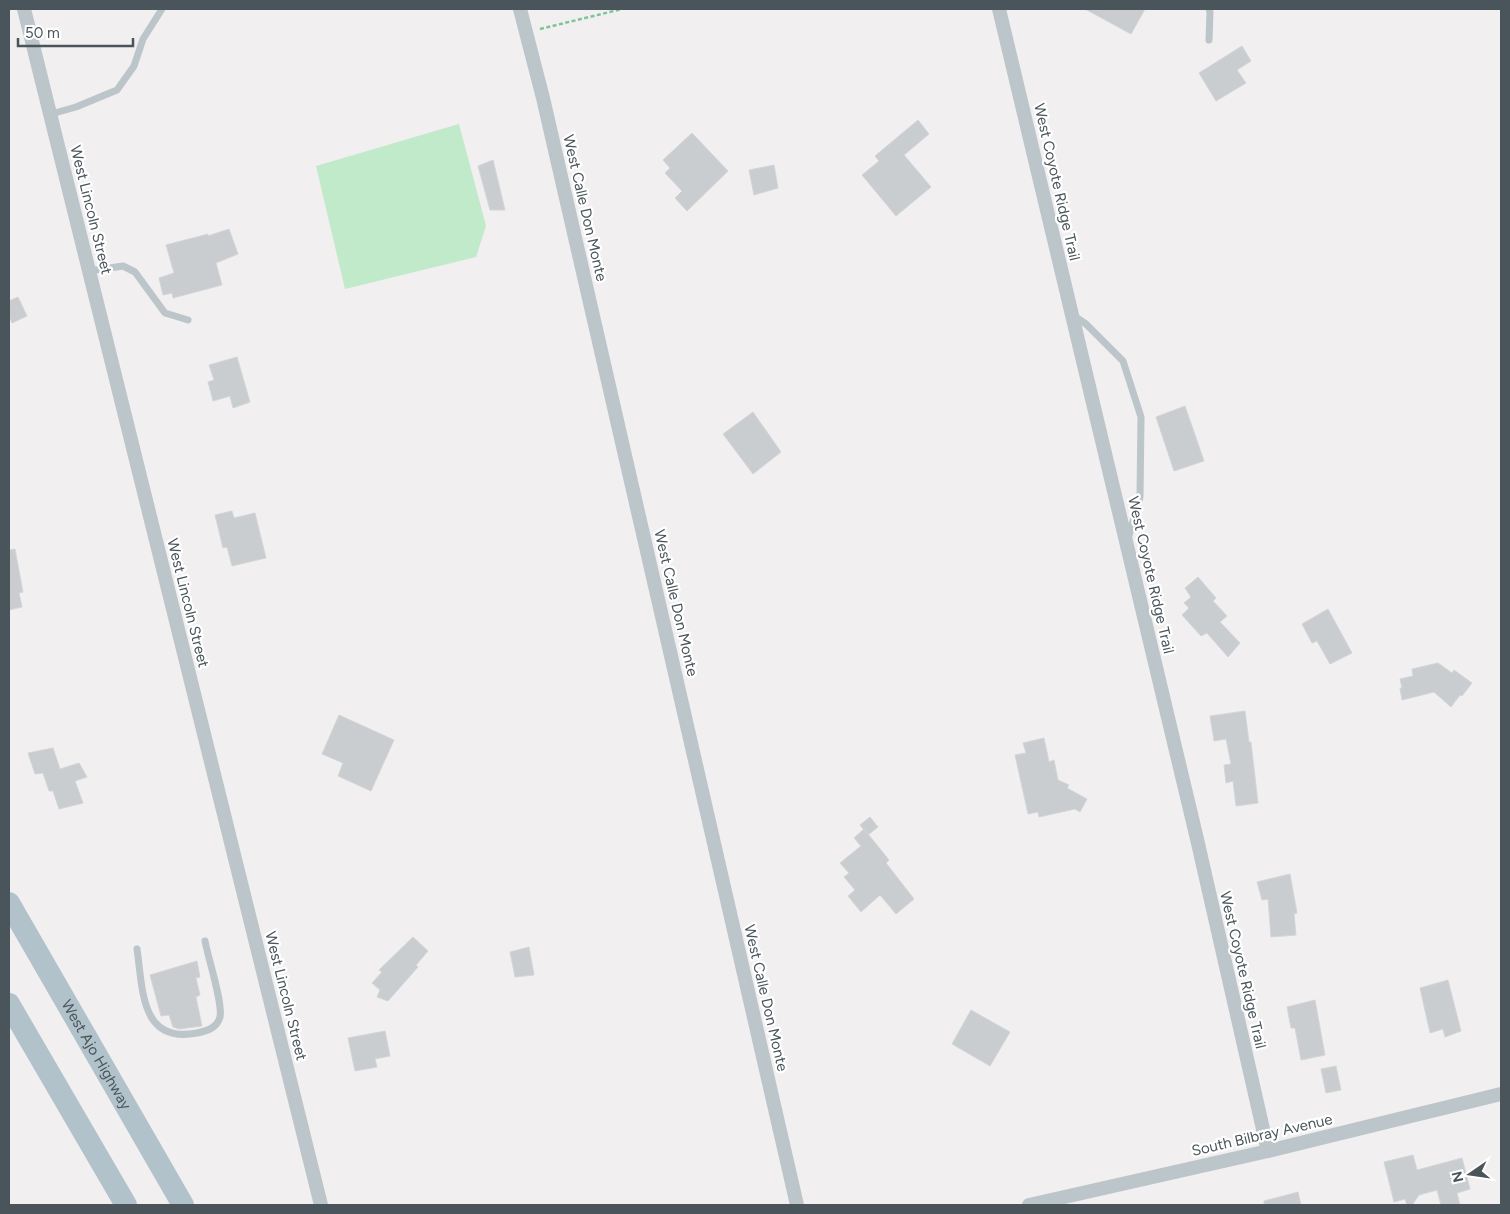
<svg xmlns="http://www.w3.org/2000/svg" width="1510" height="1214" font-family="Figtree,sans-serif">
	<rect width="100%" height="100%" fill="#f1efef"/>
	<polygon fill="#c1eaca" points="459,124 486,226 476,257 345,289 316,166"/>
	<g fill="#c9cdd0" stroke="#d3d6d9">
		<polygon points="1085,9 1145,9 1131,34"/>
		<polygon points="1242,46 1251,61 1237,70 1246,83 1216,101 1199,73"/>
		<polygon points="918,120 929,134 904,155 931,187 896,216 862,175 879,161 875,156"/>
		<polygon points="692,133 728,171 687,211 675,198 682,191 665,173 670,168 663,160"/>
		<polygon points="493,160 505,210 490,210 478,166"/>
		<polygon points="774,165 778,188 754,195 749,170"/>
		<polygon points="229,229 238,254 216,263 222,285 173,298 172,293 163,295 159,278 174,273 166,245 208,234 208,236"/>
		<polygon points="18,297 27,316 12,323 9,316 9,301"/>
		<polygon points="237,357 250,402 233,408 230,396 213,401 208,382 214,380 209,365"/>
		<polygon points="1185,406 1204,461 1174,471 1156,417"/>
		<polygon points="753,412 781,452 753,474 723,434"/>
		<polygon points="232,511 234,518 255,513 266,558 232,566 227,547 223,548 215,515"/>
		<polygon points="15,549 23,592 19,593 22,607 9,610 9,550"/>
		<polygon points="1198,577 1216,598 1213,601 1227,616 1220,622 1240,643 1228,657 1207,633 1201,636 1182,615 1189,608 1184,603 1191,597 1185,588"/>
		<polygon points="1328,609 1352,653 1330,664 1317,641 1312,643 1302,624"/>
		<polygon points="1438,663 1452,673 1454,670 1472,683 1462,696 1460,695 1451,707 1434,692 1402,700 1400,688 1402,688 1400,679 1413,676 1412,669"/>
		<polygon points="1245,711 1249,742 1251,742 1258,803 1236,806 1233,781 1226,783 1224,765 1231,764 1226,739 1214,741 1210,716"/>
		<polygon points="339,715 394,740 371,791 338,776 343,763 322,754"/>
		<polygon points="1044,738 1049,762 1054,760 1058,780 1069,785 1067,788 1087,799 1080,812 1075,809 1039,817 1038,812 1028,814 1015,755 1026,753 1023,743"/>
		<polygon points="53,748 60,769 79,763 87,777 75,781 83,803 59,809 53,791 49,791 43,773 35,774 28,753"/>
		<polygon points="870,817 878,827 868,835 860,825"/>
		<polygon points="864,829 889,860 886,863 914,899 896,914 880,895 861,912 848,896 855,890 844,877 849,873 840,863 861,846 854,838"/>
		<polygon points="1290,874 1297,913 1294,914 1296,935 1271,937 1268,899 1262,900 1257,882"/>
		<polygon points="413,937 428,951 416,965 418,967 388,1001 377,997 380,990 372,983 382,972 379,970"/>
		<polygon points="529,947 534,975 515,977 510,952"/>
		<polygon points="197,961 200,977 196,978 200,995 196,997 202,1026 179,1029 173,1027 169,1015 161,1016 150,975"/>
		<polygon points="1448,980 1461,1031 1445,1037 1443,1029 1430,1033 1420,988"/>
		<polygon points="1315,1000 1325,1055 1301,1060 1295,1028 1291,1028 1287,1007"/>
		<polygon points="971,1010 1010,1032 990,1066 952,1044"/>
		<polygon points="385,1031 390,1056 375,1059 377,1067 355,1071 348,1038"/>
		<polygon points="1336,1066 1341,1090 1326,1093 1321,1069"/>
		<polygon points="1413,1155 1417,1170 1462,1158 1470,1189 1457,1193 1460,1205 1441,1205 1437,1190 1419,1195 1412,1205 1407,1205 1405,1199 1394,1202 1384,1162"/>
		<polygon points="1298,1192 1301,1205 1264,1205 1264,1201"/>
	</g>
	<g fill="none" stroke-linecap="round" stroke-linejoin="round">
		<polyline stroke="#7dc595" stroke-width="2.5" stroke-dasharray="4 2.5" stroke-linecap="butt" points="540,29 622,9"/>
		<g stroke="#bbc5ca" stroke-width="7">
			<polyline points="1209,9 1210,12 1209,40"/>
			<polyline points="51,114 76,107 117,90 134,66 143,39 162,9"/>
			<polyline points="89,271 123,266 135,272 165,313 188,320"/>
			<polyline points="1074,316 1086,324 1123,361 1141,417 1140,497 1128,539"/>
			<path d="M 137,949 C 143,989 140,1044 197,1033 C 207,1031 217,1028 220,1017 C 223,1003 208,958 205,941"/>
		</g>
		<g stroke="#bbc5ca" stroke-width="14">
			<polyline points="24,9 321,1205"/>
			<polyline points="520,9 543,98 797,1205"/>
			<polyline points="999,9 1197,839 1268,1151"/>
			<polyline points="1029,1205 1268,1151 1501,1094"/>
		</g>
		<g stroke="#b1c2cb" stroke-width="22">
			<path id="s1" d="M 9,903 L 183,1205"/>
			<polyline points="9,1004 126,1205"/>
		</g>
	</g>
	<g text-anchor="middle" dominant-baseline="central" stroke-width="4.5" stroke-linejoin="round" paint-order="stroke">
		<g font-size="15" fill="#49555a" stroke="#fff">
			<text transform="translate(1057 182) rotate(77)">West Coyote Ridge Trail</text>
			<text transform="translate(585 208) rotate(77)">West Calle Don Monte</text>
			<text transform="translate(91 210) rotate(76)">West Lincoln Street</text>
			<text transform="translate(1151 575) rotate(77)">West Coyote Ridge Trail</text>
			<text transform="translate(188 603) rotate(76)">West Lincoln Street</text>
			<text transform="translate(676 603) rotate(77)">West Calle Don Monte</text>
			<text transform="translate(1243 970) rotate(77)">West Coyote Ridge Trail</text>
			<text transform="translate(286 996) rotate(76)">West Lincoln Street</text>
			<text transform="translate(766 998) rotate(77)">West Calle Don Monte</text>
			<text stroke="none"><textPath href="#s1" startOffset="175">West Ajo Highway</textPath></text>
			<text transform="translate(1262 1135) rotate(-13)">South Bilbray Avenue</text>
		</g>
	</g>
	<rect width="1510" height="1214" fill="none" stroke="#49555a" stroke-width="20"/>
	<g transform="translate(1470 1174) rotate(257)" stroke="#ffffff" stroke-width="4" paint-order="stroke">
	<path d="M0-4L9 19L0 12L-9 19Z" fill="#49555a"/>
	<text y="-8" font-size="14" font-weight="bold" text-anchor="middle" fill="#49555a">N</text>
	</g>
	<path d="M18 38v8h115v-8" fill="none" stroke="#49555a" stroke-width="2.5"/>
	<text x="25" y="38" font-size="15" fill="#49555a" stroke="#ffffff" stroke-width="4" paint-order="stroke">50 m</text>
</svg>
